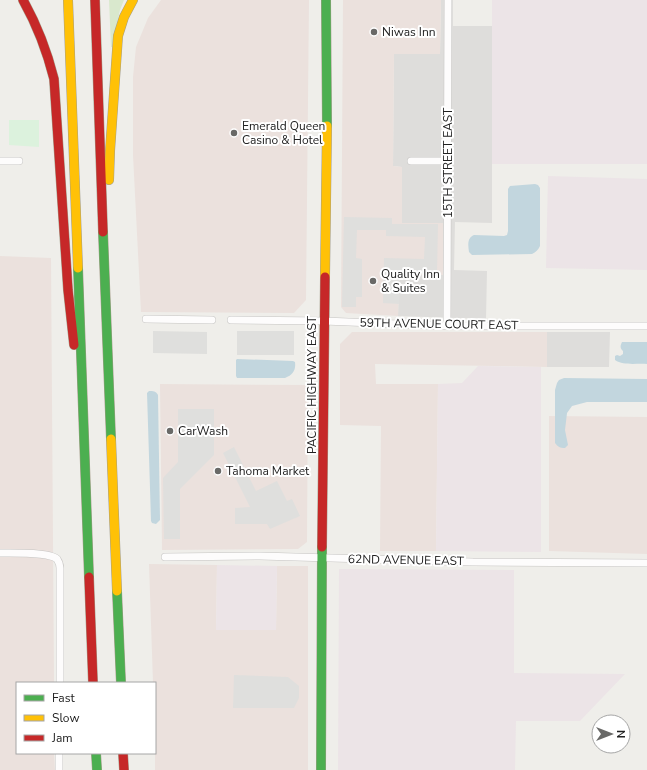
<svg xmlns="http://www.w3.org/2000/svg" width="647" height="770" font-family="'Nunito Sans',sans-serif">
	<rect width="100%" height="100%" fill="#efeeea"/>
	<g fill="#dedddb">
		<polygon points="441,0 453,0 453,26 492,26 492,223 455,222 454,270 487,271 486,319 398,316 399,281 406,275 443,224 402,223 402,167 393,166 394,54 440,54"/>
		<polygon points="547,332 610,332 609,367 547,367"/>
	</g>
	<g fill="#ebe1dd">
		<polygon points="161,0 309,0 306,300 294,313 141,312 133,155 133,77 136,47 148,18"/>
		<polygon points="343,0 441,0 440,54 394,54 393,166 402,167 402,223 443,223 443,275 406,275 399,281 398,316 346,313 341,307"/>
		<polygon points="0,256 51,258 54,683 17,683 17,753 54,753 55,770 0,770"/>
		<polygon points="352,332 547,332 547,367 375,364 376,384 438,384 436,551 380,551 381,426 340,425 340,344"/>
		<polygon points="160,384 308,385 307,542 298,549 162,550"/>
		<polygon points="549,416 647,417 647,554 549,551"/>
		<polygon points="149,564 217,565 216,630 276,630 277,566 308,566 308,770 155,770 155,683 153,683"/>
	</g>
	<g fill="#ece4e7">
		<rect x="492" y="0" width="155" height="164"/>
		<polygon points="548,176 647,179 647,270 546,268"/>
		<polygon points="478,366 541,367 541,552 436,551 438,384 462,383"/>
		<polygon points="217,565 277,566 276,630 216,630"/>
		<polygon points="339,569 514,570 514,673 625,674 580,721 516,721 515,770 338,770"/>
	</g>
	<polygon fill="#d9e8cd" points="109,0 124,0 120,10 112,47 111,47"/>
	<polygon fill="#dcf2dd" points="9,120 39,120 39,147 9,145"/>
	<g fill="#dfdfdd">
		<polygon points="344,217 392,218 392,224 438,224 437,274 399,274 399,304 383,303 384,258 424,259 425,237 386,236 386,230 357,230 356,258 362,259 362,297 356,297 356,307 342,307"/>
		<polygon points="153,331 207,332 207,354 153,353"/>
		<rect x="237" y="331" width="57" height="24"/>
		<polygon points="178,409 214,409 214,455 180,489 180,539 164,539 163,478 178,462"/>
		<polygon points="234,447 256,491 277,481 287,501 292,499 300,516 270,529 267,524 235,524 235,508 250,507 223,453"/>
		<polygon points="234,675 288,677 299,686 299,698 294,708 233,708"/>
	</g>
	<g fill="#c2d6de">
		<path d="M 535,184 L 538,185 L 540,188 L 540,246 C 538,250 536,252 532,254 L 472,255 L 469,252 C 468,245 467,238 474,235 L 504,236 L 507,235 L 508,231 L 508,189 L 510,186 Z"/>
		<path d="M 622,342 L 647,342 L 647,364 C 637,363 624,366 615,360 L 615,356 L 617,355 L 620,356 L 623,354 L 623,351 C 620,348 620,346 622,342 Z"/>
		<path d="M 237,359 L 293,361 L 295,362 C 296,370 293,375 285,378 L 237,378 L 236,376 L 236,360 Z"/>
		<path d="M 564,378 L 647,379 L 647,402 L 587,402 L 572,406 L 567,413 L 565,430 L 568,445 L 565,448 C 560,448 558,447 555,443 L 555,390 L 557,383 L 559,380 Z"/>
		<path d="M 149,391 C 153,391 156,391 158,395 L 160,520 L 156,524 L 152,523 L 151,521 L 147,393 Z"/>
	</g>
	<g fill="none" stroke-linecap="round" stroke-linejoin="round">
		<g stroke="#c5c4c2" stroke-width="8">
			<g id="street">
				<polyline points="0,161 19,161"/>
				<polyline points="411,161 448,161"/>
				<polyline points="146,319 212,320"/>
				<polyline points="231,320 324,321 448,326 647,326"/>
				<polyline points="447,326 448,0"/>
				<path d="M 0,553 C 12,553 49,552 57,559 C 59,562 60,565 60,568 L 60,683"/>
				<polyline points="165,557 260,556 473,562 647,563"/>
				<polyline points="59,770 59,753"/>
			</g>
		</g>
		<g stroke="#a39d89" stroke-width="10">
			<g id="fast">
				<polyline points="326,0 327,126"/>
				<polyline points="103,232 111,439"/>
				<polyline points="78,268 89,577"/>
				<polyline points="117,591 121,683"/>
				<polyline points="96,753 97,770"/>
				<polyline points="321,770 322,547"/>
			</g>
		</g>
		<g stroke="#a39d89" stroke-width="10">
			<g id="slow">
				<polyline points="68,0 78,268"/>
				<polyline points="109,180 110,151 118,36 124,17 133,0"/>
				<polyline points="325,277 327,126"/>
				<polyline points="111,439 117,591"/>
			</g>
		</g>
		<g stroke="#a39d89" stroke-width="10">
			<g id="jam">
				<path d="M 23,0 C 37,25 47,51 54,79 L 68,290 L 74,345"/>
				<polyline points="95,0 103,232"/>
				<polyline points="322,547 325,277"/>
				<polyline points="89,577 93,683"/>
				<polyline points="123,753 124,770"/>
			</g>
		</g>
		<use href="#street" stroke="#fdfcfc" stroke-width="7"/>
		<use href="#fast" stroke="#4caf50" stroke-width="9"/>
		<use href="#slow" stroke="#ffc107" stroke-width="9"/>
		<use href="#jam" stroke="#c62828" stroke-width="9"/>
	</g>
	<g fill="#696967" stroke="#fff" stroke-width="1.5">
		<circle cx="374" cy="32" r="4"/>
		<circle cx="234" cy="133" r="4"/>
		<circle cx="373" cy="281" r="4"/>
		<circle cx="170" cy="431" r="4"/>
		<circle cx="218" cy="471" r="4"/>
	</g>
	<g text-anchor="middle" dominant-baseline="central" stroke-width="4" stroke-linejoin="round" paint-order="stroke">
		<g font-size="12" fill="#212121" stroke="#fff" text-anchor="start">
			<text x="382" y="32">Niwas Inn</text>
			<text x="242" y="126">Emerald Queen<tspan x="242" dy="14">Casino &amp; Hotel</tspan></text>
			<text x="381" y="274">Quality Inn<tspan x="381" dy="14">&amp; Suites</tspan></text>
			<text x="178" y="431">CarWash</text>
			<text x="226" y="471">Tahoma Market</text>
		</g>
		<g font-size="12" fill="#212121" stroke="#fff">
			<text transform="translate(448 163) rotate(-90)">15TH STREET EAST</text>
			<text transform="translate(439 324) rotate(1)">59TH AVENUE COURT EAST</text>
			<text transform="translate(312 385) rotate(-90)">PACIFIC HIGHWAY EAST</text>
			<text transform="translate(406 560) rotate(1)">62ND AVENUE EAST</text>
		</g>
	</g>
	<rect x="16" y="682" width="140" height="72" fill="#ffffff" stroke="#a6a6a6"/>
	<rect x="24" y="695" width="20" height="6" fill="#4caf50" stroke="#a6a6a6"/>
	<text x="52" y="702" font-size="12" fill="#212121">Fast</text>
	<rect x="24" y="715" width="20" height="6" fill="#ffc107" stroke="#a6a6a6"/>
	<text x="52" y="722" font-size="12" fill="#212121">Slow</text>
	<rect x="24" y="735" width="20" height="6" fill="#c62828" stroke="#a6a6a6"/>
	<text x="52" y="742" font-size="12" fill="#212121">Jam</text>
	<g transform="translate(611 734) rotate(90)"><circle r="19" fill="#ffffff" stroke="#a6a6a6"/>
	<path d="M0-3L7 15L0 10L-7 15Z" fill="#696967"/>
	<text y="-6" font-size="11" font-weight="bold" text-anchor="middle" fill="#212121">N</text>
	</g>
</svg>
